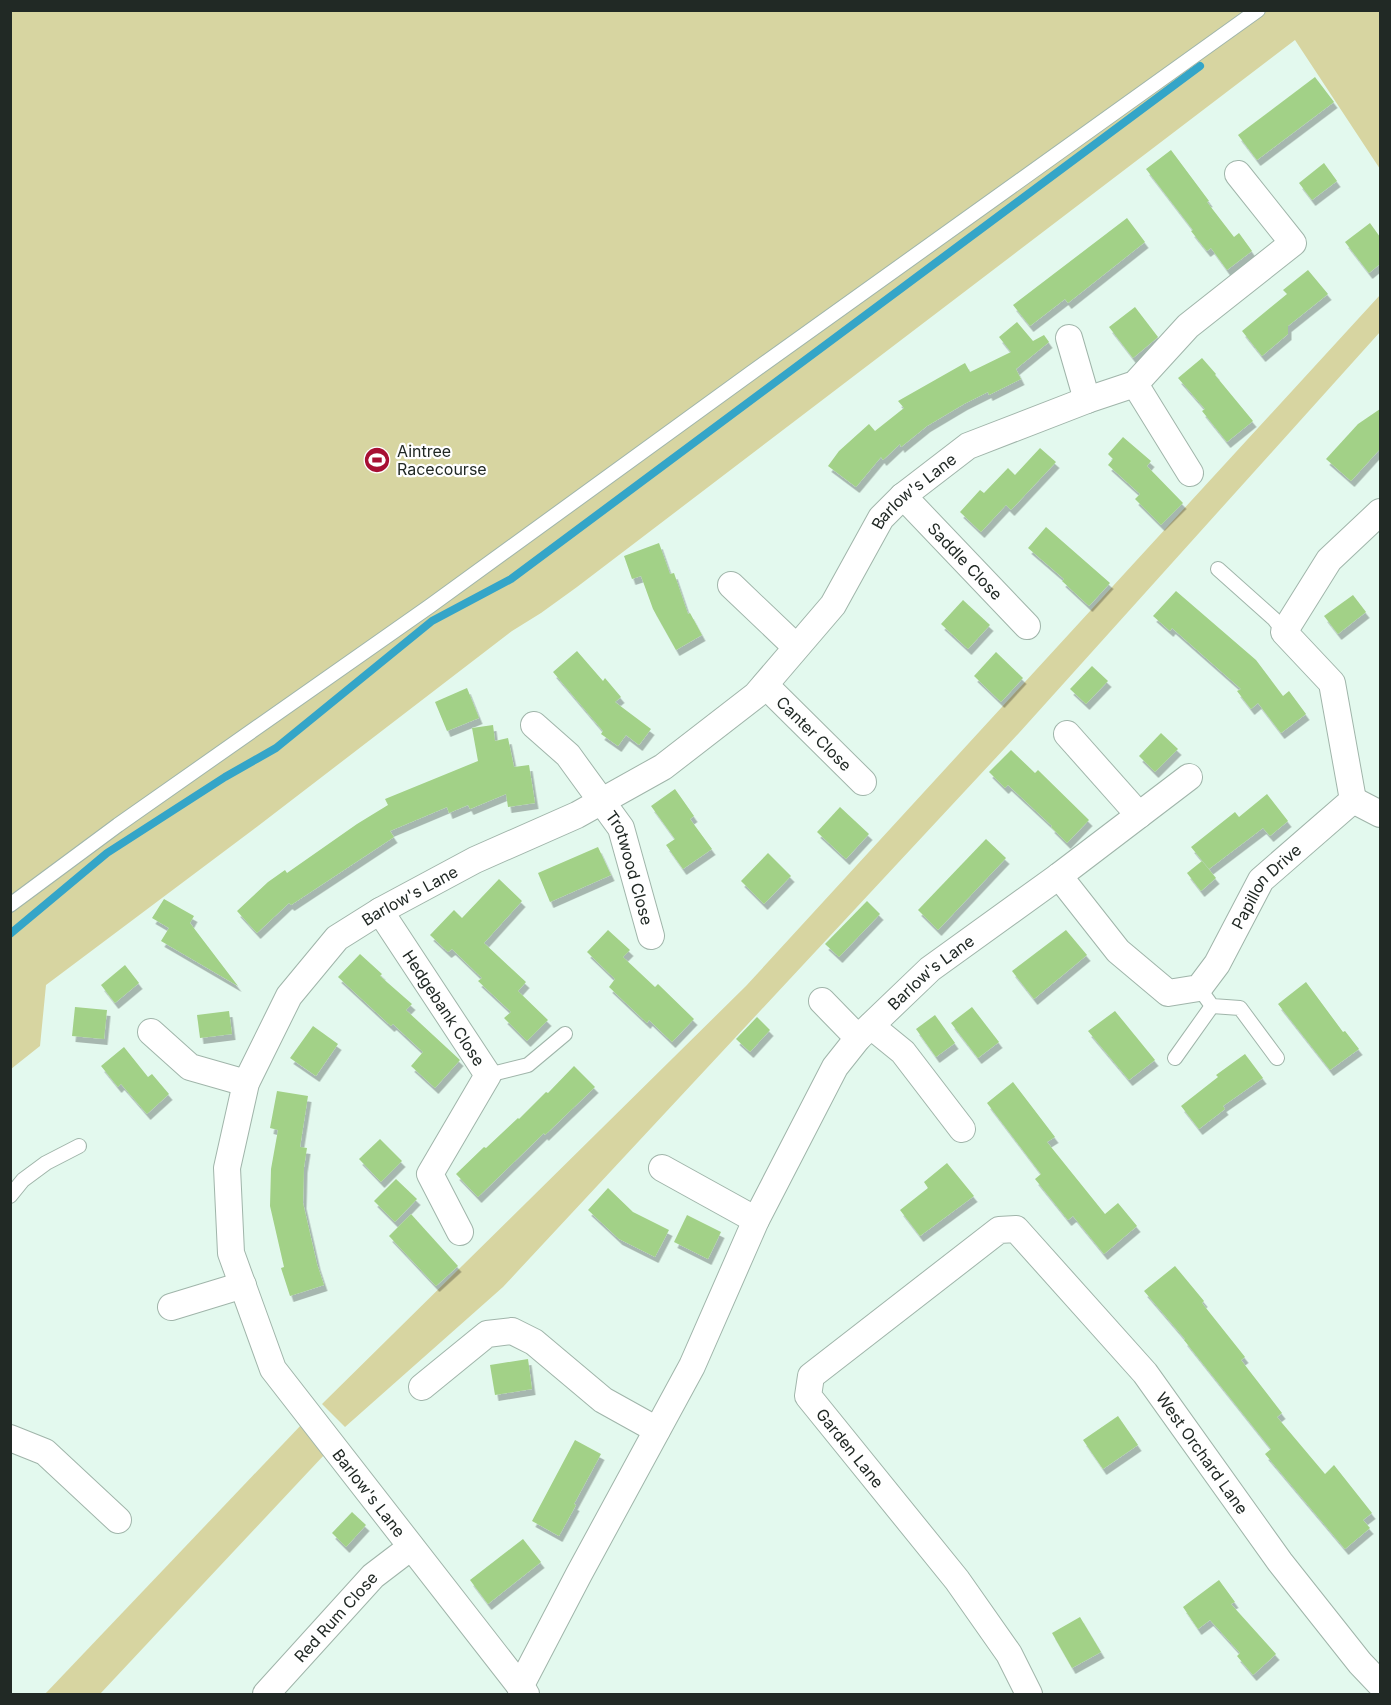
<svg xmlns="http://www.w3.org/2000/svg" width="1391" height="1705" font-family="Inter,sans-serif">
	<defs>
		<filter id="shadow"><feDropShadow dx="3.5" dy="6" stdDeviation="0" flood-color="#0004"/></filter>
	</defs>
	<rect width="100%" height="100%" fill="#e3f9ee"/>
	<g fill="#d7d5a1">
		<polygon points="11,11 1380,11 1380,169 1295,40 577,587 541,613 512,631 258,826 46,985 40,1046 11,1069"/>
		<polygon points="1380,295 1380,332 1019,733 503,1287 345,1427 322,1404 746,986"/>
		<polygon points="302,1424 325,1454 100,1694 45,1694"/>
	</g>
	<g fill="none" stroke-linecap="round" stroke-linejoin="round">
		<polyline stroke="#34a5c8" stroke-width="8" points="10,934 107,853 225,777 276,748 432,621 511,579 1200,66"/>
	</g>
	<g fill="#a2d187" filter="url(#shadow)">
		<polygon points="1315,77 1334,102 1257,160 1238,135"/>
		<polygon points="1171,150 1209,201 1207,202 1234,237 1239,233 1252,251 1227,270 1211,248 1207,251 1191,231 1193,230 1146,169"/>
		<polygon points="1324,163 1337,181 1312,200 1299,183"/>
		<polygon points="1127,218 1145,242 1068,303 1065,299 1030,326 1013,305"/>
		<polygon points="1370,223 1380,237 1380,264 1369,273 1345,242"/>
		<polygon points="1308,270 1328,294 1288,326 1288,334 1262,356 1242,331 1287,294 1283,290"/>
		<polygon points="1135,307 1158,337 1133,358 1109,327"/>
		<polygon points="1017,322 1033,341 1044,335 1049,342 1016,369 1021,379 989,395 988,392 964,404 927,426 901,447 900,444 883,460 881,457 856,487 828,466 839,451 869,424 875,431 904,408 898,401 965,363 970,372 1011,352 999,337"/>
		<polygon points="1202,358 1216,374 1215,375 1253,421 1227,442 1202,411 1205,409 1178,378"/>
		<polygon points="1380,409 1380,449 1351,481 1326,459 1358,424"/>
		<polygon points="1123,437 1151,461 1147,466 1183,503 1161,525 1135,499 1140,494 1108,465 1113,459 1108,454"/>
		<polygon points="1040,448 1056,462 1011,510 1006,505 981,532 960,512 980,490 984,493 1008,468 1015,475"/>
		<polygon points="1046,527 1110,583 1089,606 1062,581 1064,579 1028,548"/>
		<polygon points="659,543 670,574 674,573 688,614 690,613 702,635 676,650 653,609 641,576 632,579 624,556"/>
		<polygon points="1176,591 1256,660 1283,696 1289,691 1306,714 1281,733 1258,703 1251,709 1237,691 1241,689 1172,628 1170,631 1153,616"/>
		<polygon points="1353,595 1366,612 1338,634 1324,616"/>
		<polygon points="963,600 990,625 968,649 941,624"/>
		<polygon points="577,651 603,681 605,678 621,697 615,702 651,729 639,745 626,735 618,746 601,734 603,731 553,672"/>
		<polygon points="996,652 1023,678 1001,702 974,676"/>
		<polygon points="1092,666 1108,681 1086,704 1070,689"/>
		<polygon points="467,688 479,718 447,731 435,702"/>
		<polygon points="493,725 495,741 508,738 514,767 529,765 535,803 508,807 506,794 470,809 468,805 449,813 447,807 390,831 394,837 291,905 289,903 257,933 237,911 268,882 285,870 287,873 357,824 388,805 385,799 478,761 472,728"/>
		<polygon points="1161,733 1178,749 1155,772 1139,756"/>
		<polygon points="1011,750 1035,773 1038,770 1089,820 1067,843 1051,827 1052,826 1008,785 1005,788 989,772"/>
		<polygon points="675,789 694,816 690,819 712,849 683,869 666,845 675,839 651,806"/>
		<polygon points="1267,794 1288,821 1270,836 1263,828 1209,869 1191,847 1235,812 1239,817"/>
		<polygon points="840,807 869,834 846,859 817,832"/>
		<polygon points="986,839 1006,858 938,930 918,910"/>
		<polygon points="598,847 611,875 550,902 538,873"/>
		<polygon points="768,853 791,876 764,904 741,881"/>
		<polygon points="1202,861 1216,878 1201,891 1187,873"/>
		<polygon points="499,879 522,901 484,943 526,982 518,991 548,1020 527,1041 504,1018 511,1012 478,981 482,978 452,949 448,952 430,935 454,910 462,918"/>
		<polygon points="164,899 194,916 190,923 238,986 161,941 169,928 152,918"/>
		<polygon points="867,901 880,914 839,957 825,944"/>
		<polygon points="608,930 630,950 623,957 655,987 658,984 694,1019 672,1042 649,1020 647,1023 609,987 615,979 587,952"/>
		<polygon points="1066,930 1087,955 1034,999 1012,971"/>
		<polygon points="360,954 382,974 380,976 412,1004 406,1010 460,1060 435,1088 411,1066 423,1052 393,1024 391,1026 338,977"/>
		<polygon points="125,965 139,983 115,1003 101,985"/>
		<polygon points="1306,982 1343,1032 1345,1031 1359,1049 1330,1070 1278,1004"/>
		<polygon points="75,1007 107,1010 104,1039 72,1036"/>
		<polygon points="972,1007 999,1042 978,1058 951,1023"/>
		<polygon points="229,1011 232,1034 200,1038 197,1015"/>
		<polygon points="1115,1011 1155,1060 1129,1080 1088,1031"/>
		<polygon points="935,1015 955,1043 936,1057 916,1029"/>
		<polygon points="757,1017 770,1030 750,1052 736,1039"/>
		<polygon points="313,1026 338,1044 316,1076 290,1058"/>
		<polygon points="124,1047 148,1077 152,1074 169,1094 147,1114 121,1084 118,1087 101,1066"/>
		<polygon points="1245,1054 1263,1078 1223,1106 1225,1109 1199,1129 1181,1106 1218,1077 1216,1075"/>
		<polygon points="574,1066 595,1087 545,1135 544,1133 478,1197 456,1174 484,1147 486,1148 518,1118 519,1119 546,1092 548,1093"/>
		<polygon points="1013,1082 1055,1137 1047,1142 1105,1214 1118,1203 1137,1226 1104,1254 1073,1216 1068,1220 1035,1179 1041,1174 987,1103"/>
		<polygon points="277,1091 308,1096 300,1147 307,1148 304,1167 303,1203 317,1264 324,1285 290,1296 281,1268 284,1267 270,1206 271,1169 278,1130 270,1128"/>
		<polygon points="380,1139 402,1161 381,1182 359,1159"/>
		<polygon points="947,1163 974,1196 920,1236 900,1210 928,1188 924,1182"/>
		<polygon points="396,1179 417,1199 395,1222 374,1201"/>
		<polygon points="608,1188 633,1212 669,1230 655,1257 619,1239 588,1210"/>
		<polygon points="411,1214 458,1266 436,1286 389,1236"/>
		<polygon points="687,1215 721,1232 708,1259 674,1242"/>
		<polygon points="1175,1266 1204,1301 1202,1303 1245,1357 1241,1360 1282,1413 1277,1417 1325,1474 1334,1465 1372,1513 1363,1520 1370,1528 1345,1549 1265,1454 1271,1449 1184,1340 1185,1339 1144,1291"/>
		<polygon points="528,1359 532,1389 495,1395 490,1365"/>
		<polygon points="1118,1416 1138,1445 1103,1469 1083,1440"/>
		<polygon points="575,1440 601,1454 574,1504 576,1505 559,1536 532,1521"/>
		<polygon points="352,1512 366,1525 346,1547 332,1533"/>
		<polygon points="523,1539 541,1562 488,1604 470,1580"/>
		<polygon points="1219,1580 1235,1602 1231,1604 1276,1654 1253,1675 1237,1656 1240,1653 1210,1620 1198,1629 1183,1607"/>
		<polygon points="1080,1617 1101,1652 1072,1668 1052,1633"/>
	</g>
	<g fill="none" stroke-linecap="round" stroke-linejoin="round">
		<g stroke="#a0b5aa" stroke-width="16">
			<g id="service">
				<polyline points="1218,569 1274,619 1284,632"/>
				<polyline points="10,905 118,825 430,606 751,373 1258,10"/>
				<polyline points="1199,988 1212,1006 1240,1008 1277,1058"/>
				<polyline points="1175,1058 1212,1006"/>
				<polyline points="488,1075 528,1065 565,1034"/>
				<polyline points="10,1196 23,1180 46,1163 79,1146"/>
			</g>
		</g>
		<g stroke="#a0b5aa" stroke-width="28">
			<g id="minor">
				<polyline points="1069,338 1087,400"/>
				<polyline points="1135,384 1190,473"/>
				<path id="s1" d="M 903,496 L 1027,626"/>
				<polyline points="731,585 796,647"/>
				<path id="s2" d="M 765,685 L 863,782"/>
				<path id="s3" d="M 534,725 L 568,755 L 621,828 L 651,936"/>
				<polyline points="1067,734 1139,815"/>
				<polyline points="1353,800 1380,814"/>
				<path id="s4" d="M 1059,876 L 1118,951 L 1168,993 L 1199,988 L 1217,964 L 1261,880 L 1353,800 L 1332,683 L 1284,632 L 1329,560 L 1380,512"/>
				<path id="s5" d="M 380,911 L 488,1075 L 430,1174 L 460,1232"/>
				<polyline points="822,1001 858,1038"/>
				<polyline points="871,1026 903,1052 962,1129"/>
				<polyline points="151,1032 190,1067 246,1083"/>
				<polyline points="662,1168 756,1220"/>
				<polyline points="171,1307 243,1285"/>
				<polyline points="422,1387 487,1334 512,1331 534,1342 603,1400 657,1430"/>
				<polyline points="10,1438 45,1452 118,1520"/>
				<path id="s6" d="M 520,1687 L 579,1574 L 692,1366 L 756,1220 L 835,1067 L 858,1038 L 930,969 L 1059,876 L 1189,777"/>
				<path id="s7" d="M 266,1694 L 373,1576 L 411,1547"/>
				<path id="s8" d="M 526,1694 L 273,1369 L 231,1253 L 227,1168 L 246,1083 L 289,996 L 337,938 L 380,911 L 475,860 L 577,815 L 663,767 L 756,695 L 833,605 L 881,518 L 903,496 L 968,446 L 1087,400 L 1135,384 L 1188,326 L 1293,243 L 1238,174"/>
				<path id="s9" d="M 1029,1694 L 1009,1654 L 957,1580 L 808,1396 L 811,1376 L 999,1230 L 1016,1229 L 1145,1373 L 1280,1562 L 1360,1663 L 1380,1684"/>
			</g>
		</g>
		<use href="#service" stroke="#fff" stroke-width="14"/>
		<use href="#minor" stroke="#fff" stroke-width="26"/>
	</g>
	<defs>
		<g id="stadium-disc" transform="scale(1.35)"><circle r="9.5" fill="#a70f33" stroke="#fff"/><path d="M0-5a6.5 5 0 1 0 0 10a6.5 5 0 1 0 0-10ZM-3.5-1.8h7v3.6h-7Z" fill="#fff"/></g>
	</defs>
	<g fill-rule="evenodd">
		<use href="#stadium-disc" x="377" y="460"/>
	</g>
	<g text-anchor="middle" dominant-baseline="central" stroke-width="4.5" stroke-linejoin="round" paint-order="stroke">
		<g font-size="16" fill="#212925" stroke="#fff" text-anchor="start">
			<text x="397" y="451">Aintree<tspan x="397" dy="18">Racecourse</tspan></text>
		</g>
		<g font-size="16" fill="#212925" stroke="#fff">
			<text stroke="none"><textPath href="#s8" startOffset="1626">Barlow's Lane</textPath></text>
			<text stroke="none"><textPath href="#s1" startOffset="90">Saddle Close</textPath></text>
			<text stroke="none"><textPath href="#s2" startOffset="69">Canter Close</textPath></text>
			<text stroke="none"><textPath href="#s3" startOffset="176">Trotwood Close</textPath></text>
			<text stroke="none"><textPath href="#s4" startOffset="315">Papillon Drive</textPath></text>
			<text stroke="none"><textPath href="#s8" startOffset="964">Barlow's Lane</textPath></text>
			<text stroke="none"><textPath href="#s6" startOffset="831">Barlow's Lane</textPath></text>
			<text stroke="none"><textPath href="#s5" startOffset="116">Hedgebank Close</textPath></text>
			<text transform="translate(850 1448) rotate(51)">Garden Lane</text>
			<text stroke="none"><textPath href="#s9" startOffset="939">West Orchard Lane</textPath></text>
			<text transform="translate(369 1493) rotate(52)">Barlow's Lane</text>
			<text stroke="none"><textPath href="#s7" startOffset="104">Red Rum Close</textPath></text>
		</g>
	</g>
	<rect width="1391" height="1705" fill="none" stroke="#212925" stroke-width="24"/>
</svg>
